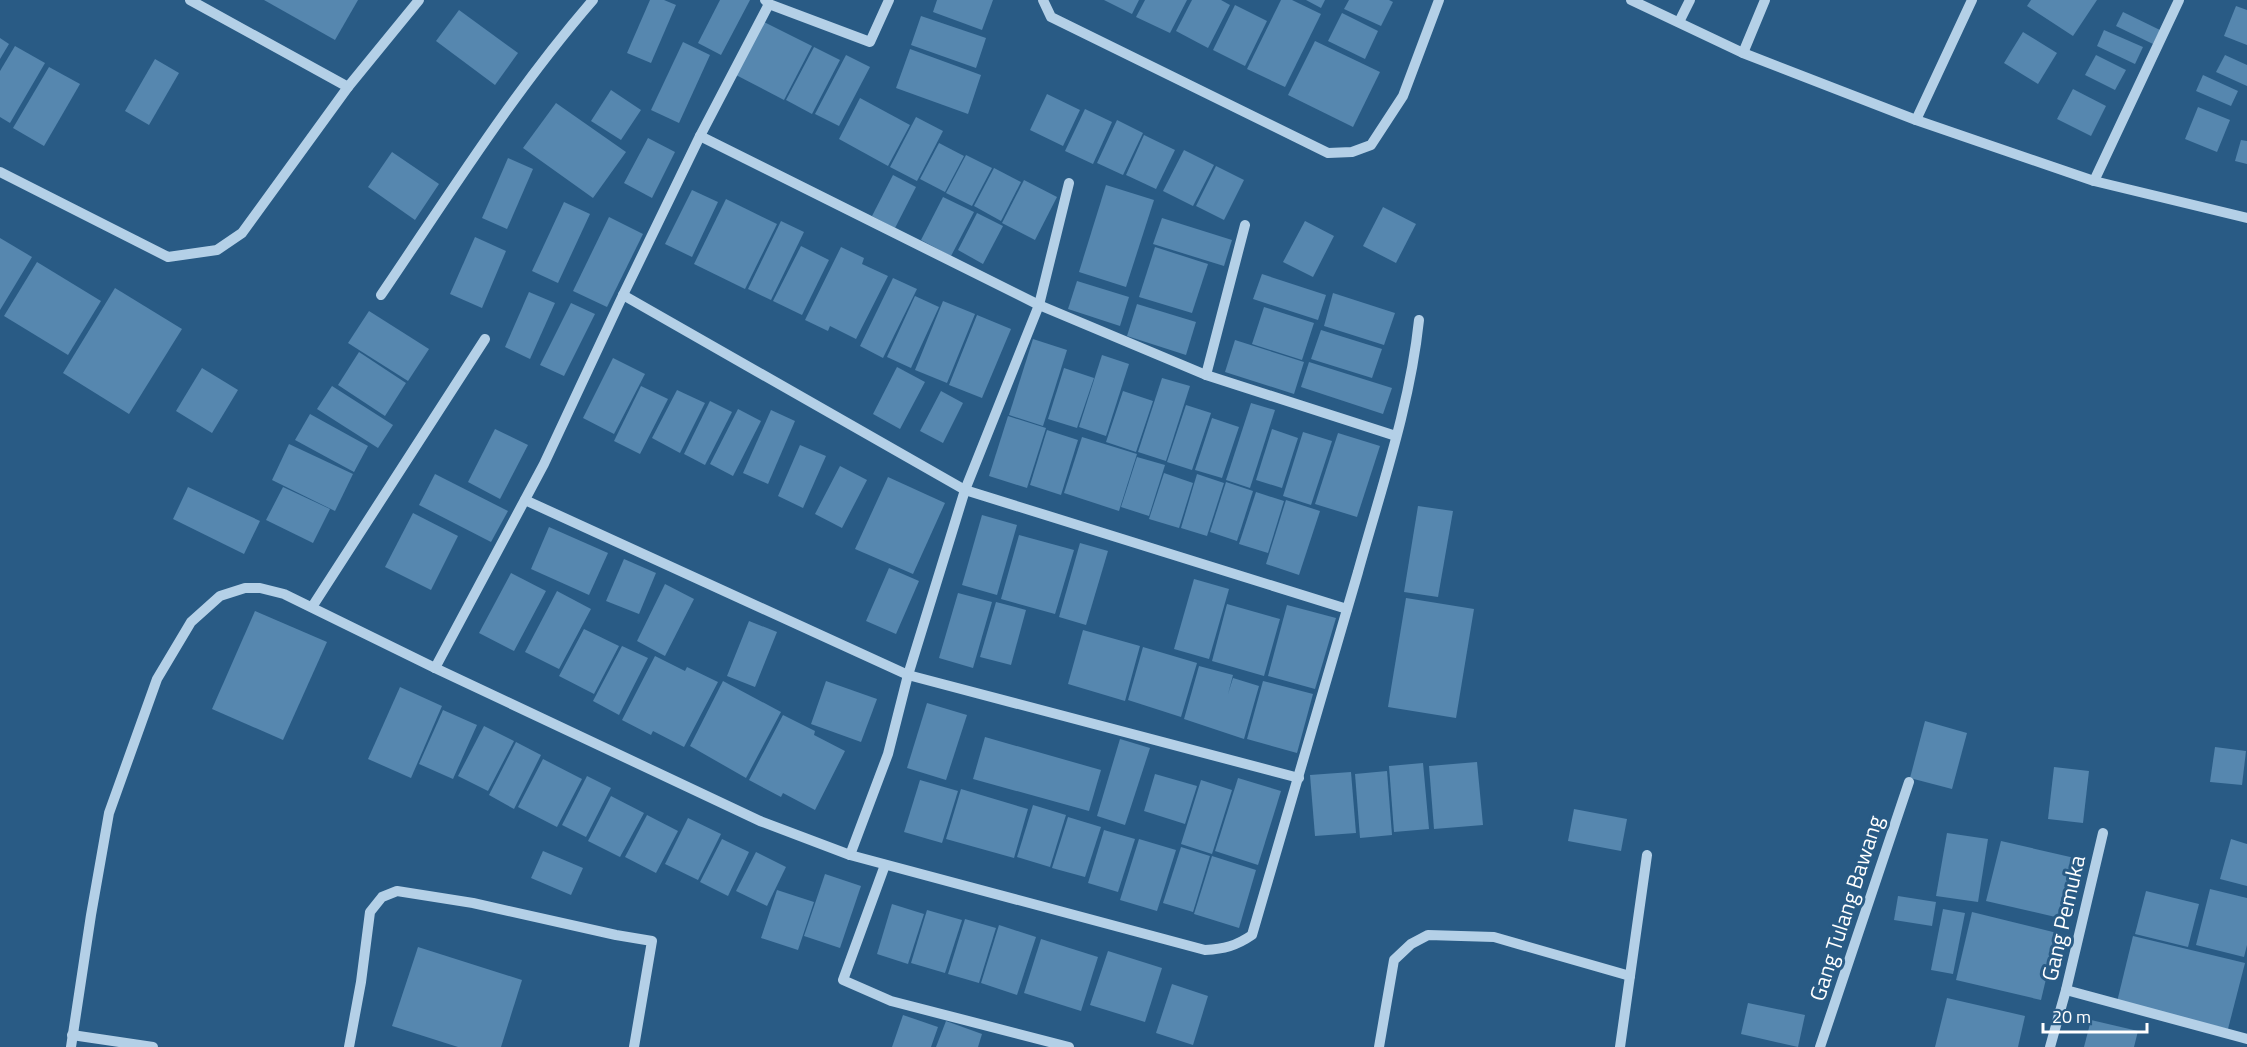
<svg xmlns="http://www.w3.org/2000/svg" width="2247" height="1047" font-family="'Titillium Web',sans-serif">
	<rect width="100%" height="100%" fill="#295b85"/>
	<g fill="#5687af">
		<polygon points="264,0 358,0 335,40"/>
		<polygon points="650,0 664,0 676,5 651,63 627,53"/>
		<polygon points="720,0 750,0 721,55 698,43"/>
		<polygon points="937,0 993,0 982,30 933,12"/>
		<polygon points="1104,0 1139,0 1132,14"/>
		<polygon points="1145,0 1187,0 1170,33 1136,17"/>
		<polygon points="1192,0 1221,0 1230,5 1208,48 1176,31"/>
		<polygon points="1281,0 1292,0 1321,14 1285,87 1247,69"/>
		<polygon points="1306,0 1325,0 1321,8"/>
		<polygon points="1349,0 1389,0 1393,2 1381,26 1344,9"/>
		<polygon points="2031,0 2097,0 2073,36 2027,6"/>
		<polygon points="1235,5 1267,21 1245,66 1213,50"/>
		<polygon points="2236,6 2247,10 2247,45 2224,36"/>
		<polygon points="459,10 518,53 495,85 436,41"/>
		<polygon points="2123,12 2160,30 2153,44 2116,26"/>
		<polygon points="1342,13 1378,31 1365,59 1328,41"/>
		<polygon points="921,16 986,38 976,68 911,45"/>
		<polygon points="764,22 812,46 784,100 736,75"/>
		<polygon points="2104,30 2143,47 2135,64 2097,46"/>
		<polygon points="2023,32 2057,53 2038,84 2004,63"/>
		<polygon points="0,38 9,44 0,59"/>
		<polygon points="1315,41 1380,72 1353,127 1288,95"/>
		<polygon points="683,42 710,55 679,123 651,110"/>
		<polygon points="15,46 45,63 10,123 0,117 0,71"/>
		<polygon points="814,47 840,60 812,114 786,100"/>
		<polygon points="910,49 981,75 968,114 896,88"/>
		<polygon points="846,55 870,67 839,126 815,114"/>
		<polygon points="2096,55 2126,70 2115,90 2085,75"/>
		<polygon points="2225,55 2247,65 2247,86 2216,72"/>
		<polygon points="155,59 179,73 149,125 125,111"/>
		<polygon points="49,67 80,84 44,146 13,128"/>
		<polygon points="2203,75 2238,91 2231,106 2196,91"/>
		<polygon points="2073,89 2106,106 2091,136 2057,119"/>
		<polygon points="611,90 641,110 621,140 591,121"/>
		<polygon points="1047,94 1080,110 1063,146 1030,130"/>
		<polygon points="860,98 910,125 888,166 839,139"/>
		<polygon points="556,103 626,152 593,198 523,148"/>
		<polygon points="2198,107 2230,120 2217,152 2185,139"/>
		<polygon points="1085,109 1112,122 1093,164 1065,151"/>
		<polygon points="916,117 943,131 917,181 890,167"/>
		<polygon points="1117,120 1143,133 1123,175 1097,163"/>
		<polygon points="1144,135 1175,150 1156,189 1126,175"/>
		<polygon points="648,138 675,152 652,198 624,183"/>
		<polygon points="2241,140 2247,141 2247,164 2235,161"/>
		<polygon points="939,143 964,156 945,192 920,179"/>
		<polygon points="1184,150 1214,165 1193,206 1163,191"/>
		<polygon points="392,152 439,184 415,220 368,187"/>
		<polygon points="966,155 992,168 972,206 946,193"/>
		<polygon points="508,158 533,169 507,229 482,218"/>
		<polygon points="1216,166 1244,180 1224,220 1196,206"/>
		<polygon points="994,168 1021,182 1001,221 974,206"/>
		<polygon points="893,175 916,187 895,228 872,216"/>
		<polygon points="1024,180 1057,197 1035,240 1002,223"/>
		<polygon points="1106,185 1154,200 1126,287 1079,272"/>
		<polygon points="692,190 718,202 692,257 665,244"/>
		<polygon points="943,197 974,212 951,256 921,240"/>
		<polygon points="726,199 777,224 745,289 694,264"/>
		<polygon points="564,202 590,214 558,283 532,271"/>
		<polygon points="1383,207 1416,224 1396,263 1363,246"/>
		<polygon points="977,213 1003,226 983,264 958,250"/>
		<polygon points="609,217 643,234 607,307 573,291"/>
		<polygon points="1162,218 1232,240 1224,266 1153,244"/>
		<polygon points="781,221 804,232 771,300 748,289"/>
		<polygon points="1305,221 1334,236 1313,277 1283,262"/>
		<polygon points="475,237 506,251 482,308 450,294"/>
		<polygon points="0,238 32,257 0,310"/>
		<polygon points="801,246 829,260 802,315 773,301"/>
		<polygon points="841,247 864,258 862,264 888,276 856,339 830,326 828,331 805,320"/>
		<polygon points="1155,247 1208,264 1192,313 1139,297"/>
		<polygon points="37,262 101,301 68,355 4,316"/>
		<polygon points="1262,274 1326,295 1318,320 1253,299"/>
		<polygon points="893,278 917,289 883,358 860,346"/>
		<polygon points="1077,281 1129,297 1120,326 1068,309"/>
		<polygon points="115,288 182,329 129,414 63,373"/>
		<polygon points="529,292 555,303 530,359 505,347"/>
		<polygon points="1333,293 1395,313 1384,345 1324,326"/>
		<polygon points="915,296 939,307 911,368 887,357"/>
		<polygon points="943,301 975,314 947,383 915,370"/>
		<polygon points="571,303 595,314 564,376 540,365"/>
		<polygon points="1137,304 1196,322 1186,355 1127,336"/>
		<polygon points="1264,307 1314,323 1302,360 1252,344"/>
		<polygon points="369,311 429,349 408,381 348,343"/>
		<polygon points="977,315 1011,329 982,398 949,385"/>
		<polygon points="1321,330 1382,349 1372,378 1311,359"/>
		<polygon points="1033,339 1067,350 1043,426 1009,415"/>
		<polygon points="1235,340 1304,362 1294,394 1225,372"/>
		<polygon points="359,352 406,383 385,416 338,385"/>
		<polygon points="1102,355 1129,364 1106,436 1079,427"/>
		<polygon points="613,358 645,374 614,434 583,418"/>
		<polygon points="1309,362 1392,388 1383,414 1301,387"/>
		<polygon points="897,367 925,382 900,429 873,414"/>
		<polygon points="202,368 238,390 212,433 176,411"/>
		<polygon points="1064,368 1094,378 1077,428 1048,419"/>
		<polygon points="1162,378 1190,386 1166,461 1138,452"/>
		<polygon points="332,386 393,425 378,448 317,409"/>
		<polygon points="641,386 668,399 640,454 614,441"/>
		<polygon points="677,390 705,403 680,453 652,438"/>
		<polygon points="941,391 963,403 943,443 920,431"/>
		<polygon points="1123,391 1153,401 1136,452 1106,442"/>
		<polygon points="710,401 732,412 705,465 684,454"/>
		<polygon points="1251,403 1275,410 1250,488 1226,480"/>
		<polygon points="1186,405 1211,413 1192,470 1167,462"/>
		<polygon points="738,409 761,421 733,476 710,464"/>
		<polygon points="771,410 795,421 768,484 743,473"/>
		<polygon points="310,414 368,446 354,472 295,440"/>
		<polygon points="1008,416 1046,428 1027,488 989,476"/>
		<polygon points="1212,418 1239,427 1222,478 1195,470"/>
		<polygon points="495,429 528,445 500,499 468,482"/>
		<polygon points="1272,429 1298,438 1282,488 1256,480"/>
		<polygon points="1047,430 1078,440 1061,495 1030,485"/>
		<polygon points="1303,432 1332,441 1311,505 1283,496"/>
		<polygon points="1338,433 1380,446 1357,517 1315,504"/>
		<polygon points="1082,437 1137,454 1119,511 1064,493"/>
		<polygon points="289,444 353,474 335,511 272,480"/>
		<polygon points="800,445 826,456 803,508 778,496"/>
		<polygon points="1137,457 1165,465 1149,516 1121,507"/>
		<polygon points="840,466 867,480 842,528 815,514"/>
		<polygon points="1164,473 1193,483 1179,528 1149,519"/>
		<polygon points="435,474 508,511 491,542 419,505"/>
		<polygon points="1197,474 1224,483 1207,536 1181,528"/>
		<polygon points="888,477 945,503 913,574 855,549"/>
		<polygon points="1226,482 1253,491 1237,541 1210,532"/>
		<polygon points="188,487 260,521 244,554 173,519"/>
		<polygon points="283,487 330,509 313,543 266,520"/>
		<polygon points="1256,492 1284,501 1268,553 1239,544"/>
		<polygon points="1286,500 1320,511 1299,575 1266,564"/>
		<polygon points="1418,506 1453,511 1438,597 1404,592"/>
		<polygon points="413,513 458,536 431,590 385,567"/>
		<polygon points="982,515 1017,525 997,595 962,585"/>
		<polygon points="549,527 608,553 589,595 531,569"/>
		<polygon points="1019,535 1074,550 1055,614 1001,599"/>
		<polygon points="1080,543 1108,551 1086,625 1059,617"/>
		<polygon points="624,559 656,573 639,614 606,601"/>
		<polygon points="889,568 919,581 896,634 866,621"/>
		<polygon points="511,573 546,591 514,651 479,633"/>
		<polygon points="1194,579 1229,589 1209,659 1174,649"/>
		<polygon points="665,584 694,599 665,656 637,641"/>
		<polygon points="557,591 591,609 559,669 525,652"/>
		<polygon points="958,593 992,602 973,668 939,658"/>
		<polygon points="1406,598 1474,609 1456,718 1388,707"/>
		<polygon points="996,602 1026,610 1011,665 980,657"/>
		<polygon points="1227,604 1280,619 1264,676 1212,661"/>
		<polygon points="1287,605 1336,618 1315,689 1268,676"/>
		<polygon points="255,611 327,642 283,740 212,709"/>
		<polygon points="749,621 777,632 755,687 727,676"/>
		<polygon points="584,629 619,646 594,694 559,676"/>
		<polygon points="1083,630 1140,646 1125,701 1068,684"/>
		<polygon points="622,646 648,658 619,715 593,701"/>
		<polygon points="1143,647 1197,663 1181,717 1128,700"/>
		<polygon points="655,656 685,671 687,667 718,682 684,747 653,731 651,735 622,720"/>
		<polygon points="1199,666 1233,675 1228,694 1233,678 1259,686 1244,739 1184,719"/>
		<polygon points="723,681 781,712 746,778 690,746"/>
		<polygon points="826,681 877,699 861,742 811,724"/>
		<polygon points="1263,681 1313,694 1297,753 1247,739"/>
		<polygon points="400,687 442,706 411,778 368,759"/>
		<polygon points="927,703 967,715 946,780 907,768"/>
		<polygon points="443,710 477,725 453,779 419,764"/>
		<polygon points="783,715 815,731 814,735 845,751 815,810 783,793 781,797 749,780"/>
		<polygon points="1925,721 1967,733 1952,789 1910,778"/>
		<polygon points="484,726 514,741 488,791 458,776"/>
		<polygon points="985,737 1101,770 1089,811 973,779"/>
		<polygon points="1120,739 1150,748 1125,825 1097,816"/>
		<polygon points="516,742 541,755 514,809 489,795"/>
		<polygon points="2215,747 2246,751 2242,785 2210,782"/>
		<polygon points="543,759 582,779 557,827 518,807"/>
		<polygon points="1477,762 1483,825 1434,829 1429,766"/>
		<polygon points="1423,763 1429,829 1394,832 1389,766"/>
		<polygon points="2054,767 2089,771 2083,823 2048,819"/>
		<polygon points="1387,771 1392,835 1360,838 1355,774"/>
		<polygon points="1351,772 1356,833 1315,836 1310,775"/>
		<polygon points="1155,774 1197,786 1185,824 1144,811"/>
		<polygon points="587,776 611,788 586,837 562,825"/>
		<polygon points="1238,778 1281,791 1258,865 1215,851"/>
		<polygon points="920,780 958,791 942,843 904,832"/>
		<polygon points="1201,780 1232,790 1212,854 1181,844"/>
		<polygon points="961,789 1028,809 1014,858 946,839"/>
		<polygon points="611,796 644,813 620,857 588,841"/>
		<polygon points="1033,805 1066,815 1050,867 1017,857"/>
		<polygon points="1574,809 1627,819 1621,851 1568,841"/>
		<polygon points="647,815 678,831 656,873 625,857"/>
		<polygon points="1068,817 1101,827 1085,877 1052,868"/>
		<polygon points="688,818 721,834 698,880 665,864"/>
		<polygon points="1104,830 1135,839 1118,892 1088,883"/>
		<polygon points="1947,833 1988,839 1978,902 1936,896"/>
		<polygon points="722,839 749,852 728,896 700,882"/>
		<polygon points="1139,839 1176,850 1157,911 1120,900"/>
		<polygon points="2231,839 2247,844 2247,886 2220,879"/>
		<polygon points="2001,841 2079,859 2064,919 1986,901"/>
		<polygon points="1181,847 1210,856 1193,912 1163,903"/>
		<polygon points="543,851 583,868 571,895 531,878"/>
		<polygon points="756,852 786,867 767,906 736,891"/>
		<polygon points="1212,856 1256,870 1239,928 1194,914"/>
		<polygon points="825,874 861,886 840,948 804,936"/>
		<polygon points="2210,889 2247,898 2247,945 2244,957 2196,945"/>
		<polygon points="777,890 814,902 798,950 761,938"/>
		<polygon points="2146,891 2199,904 2188,947 2135,934"/>
		<polygon points="1898,896 1936,902 1932,926 1894,920"/>
		<polygon points="892,904 924,914 908,964 877,954"/>
		<polygon points="1943,909 1965,913 1953,974 1931,970"/>
		<polygon points="927,910 962,920 945,973 911,963"/>
		<polygon points="1972,912 2057,933 2041,1000 1956,980"/>
		<polygon points="965,919 996,928 979,983 948,974"/>
		<polygon points="999,925 1036,937 1017,995 981,983"/>
		<polygon points="2133,936 2245,963 2228,1029 2117,1002"/>
		<polygon points="1041,939 1098,957 1081,1011 1024,993"/>
		<polygon points="418,947 522,980 501,1047 458,1047 392,1026"/>
		<polygon points="1108,951 1162,968 1145,1022 1090,1005"/>
		<polygon points="1172,984 1208,996 1193,1045 1156,1033"/>
		<polygon points="1947,998 2025,1016 2018,1047 1935,1047"/>
		<polygon points="1748,1003 1805,1015 1798,1047 1741,1034"/>
		<polygon points="903,1015 938,1027 931,1047 892,1047"/>
		<polygon points="2091,1020 2138,1031 2134,1047 2084,1047"/>
		<polygon points="946,1021 982,1034 978,1047 936,1047"/>
	</g>
	<g fill="none" stroke-linecap="round" stroke-linejoin="round">
		<g stroke="#b4d0e7" stroke-width="10">
			<polyline points="190,0 348,87"/>
			<polyline points="765,0 769,4 870,42 889,0"/>
			<polyline points="1043,0 1051,17 1328,153 1352,152 1371,145 1403,96 1439,0"/>
			<polyline points="1631,0 1743,53 1916,120 2094,181 2247,218"/>
			<polyline points="1679,22 1690,0"/>
			<polyline points="1743,53 1765,0"/>
			<polyline points="1916,120 1972,0"/>
			<polyline points="700,136 1039,305 1206,375 1396,436"/>
			<polyline points="0,172 168,257 217,250 242,233 348,87 419,0"/>
			<polyline points="2094,181 2179,0"/>
			<path d="M 381,295 C 449,195 514,91 593,0"/>
			<polyline points="623,295 965,490 1347,609"/>
			<polyline points="1206,375 1245,225"/>
			<polyline points="525,500 908,675 1299,778"/>
			<polyline points="312,607 485,339"/>
			<polyline points="435,668 544,464 623,295 700,136 769,4"/>
			<polyline points="850,855 888,754 908,675 965,490 1039,305 1069,183"/>
			<polyline points="885,865 843,980 891,1001 1069,1047"/>
			<polyline points="2066,990 2247,1039"/>
			<polyline points="72,1035 153,1047"/>
			<path d="M 71,1047 L 91,915 L 109,813 L 157,679 L 191,622 L 220,596 L 245,588 L 260,588 L 284,594 L 435,668 L 760,821 L 850,855 L 1205,950 C 1224,949 1236,946 1252,935 C 1288,814 1323,693 1358,572 C 1381,489 1410,406 1419,320"/>
			<polyline points="349,1047 361,982 370,912 382,897 397,891 473,903 616,935 652,941 634,1047"/>
			<polyline points="1379,1047 1394,960 1411,944 1428,935 1494,937 1630,976"/>
			<polyline points="1620,1047 1647,855"/>
			<polyline points="1820,1047 1909,782"/>
			<polyline points="2050,1047 2066,990 2103,833"/>
		</g>
	</g>
	<g text-anchor="middle" dominant-baseline="central" stroke-width="6" stroke-linejoin="round" paint-order="stroke">
		<g font-size="22" fill="#fff" stroke="#295b85">
			<text transform="translate(1846 908) rotate(-72)">Gang Tulang Bawang</text>
			<text transform="translate(2063 918) rotate(-77)">Gang Pemuka</text>
		</g>
	</g>
	<path d="M2043 1023v9h104v-9" fill="none" stroke="#ffffff" stroke-width="3"/>
	<text x="2052" y="1023" font-size="18" fill="#ffffff" stroke="#295b85" stroke-width="4.5" paint-order="stroke">20 m</text>
</svg>
